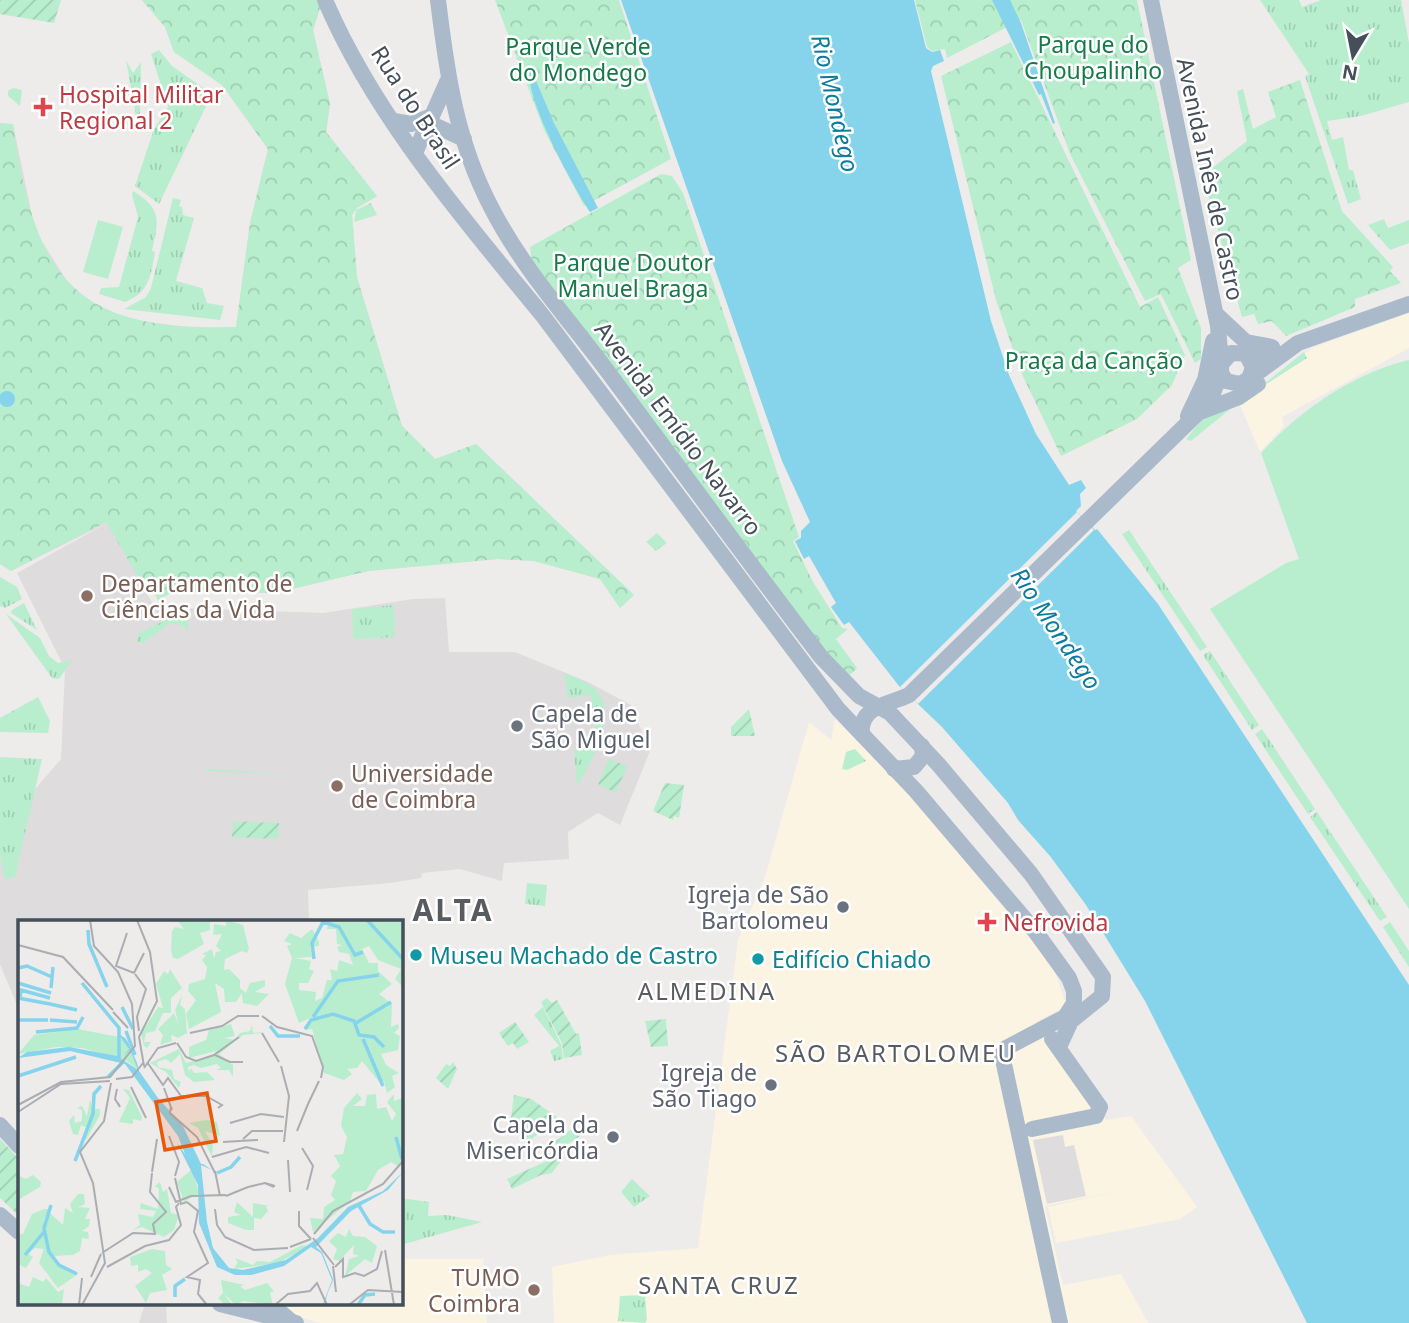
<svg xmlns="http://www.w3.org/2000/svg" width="1409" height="1323" font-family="'Noto Sans',sans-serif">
	<defs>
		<pattern id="grass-tufts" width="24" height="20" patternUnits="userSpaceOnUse" patternTransform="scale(1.75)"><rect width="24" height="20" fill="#b8eece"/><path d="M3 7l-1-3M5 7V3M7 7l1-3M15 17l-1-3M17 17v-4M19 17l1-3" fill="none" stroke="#9fceb3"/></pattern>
		<pattern id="park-crowns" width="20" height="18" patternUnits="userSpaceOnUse" patternTransform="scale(1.75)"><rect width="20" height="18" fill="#b8eece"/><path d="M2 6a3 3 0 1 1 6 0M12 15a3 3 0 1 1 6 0" fill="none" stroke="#9fceb3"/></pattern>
		<pattern id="garden-furrows" width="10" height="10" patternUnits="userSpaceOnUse" patternTransform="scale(1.75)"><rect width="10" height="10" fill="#b8eece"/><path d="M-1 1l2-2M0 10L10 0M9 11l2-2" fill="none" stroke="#9fceb3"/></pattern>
	</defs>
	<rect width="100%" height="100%" fill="#eeebeb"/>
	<g fill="#fbf4e3">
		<polygon points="1409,313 1409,348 1282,417 1284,426 1260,452 1239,403 1312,348"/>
		<polygon points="835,719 903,787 1052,965 1067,1006 1036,1022 1106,1120 1131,1116 1197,1207 1180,1219 1056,1243 1048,1207 1122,1190 1045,1206 1063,1285 1121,1274 1148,1323 554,1323 552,1267 610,1255 698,1248 738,940 765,877 809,722 831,740"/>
		<polygon points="401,1259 483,1259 487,1323 320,1323 291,1315 274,1304 401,1304"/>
	</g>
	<g fill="#dfdcdd">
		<polygon points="142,0 317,0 320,8 313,30 330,104 326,132 377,196 357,208 352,215 357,277 402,426 435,459 476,444 634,595 620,608 600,579 534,561 498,559 368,571 275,593 174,591 158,600 148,583 142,586 155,607 324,613 413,599 445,598 449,652 515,652 588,682 631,705 650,751 620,825 598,813 568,832 569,859 504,863 502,881 460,869 422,873 421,878 390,883 308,890 309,922 19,922 19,1010 0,964 0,830 61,759 65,669 17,573 107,523 11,571 0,564 0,123 13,124 35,230 67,281 90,302 126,319 193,328 236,327 250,223 268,149 222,85 174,52 165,27"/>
		<polygon points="1063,1135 1065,1147 1074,1145 1086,1196 1047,1204 1033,1140"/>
		<polygon points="145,1304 166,1304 167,1323 139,1323"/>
	</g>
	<g fill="url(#grass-tufts)">
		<polygon points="1260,0 1299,0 1302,7 1321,0 1401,0 1409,43 1409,102 1361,116 1327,121 1332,140 1343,137 1349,170 1353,170 1361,199 1348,204 1305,76 1309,74"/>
		<polygon points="159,50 172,66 205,89 208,102 159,204 135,186 154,129 168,107 151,54"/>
		<polygon points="126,60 133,73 141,62 140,114 137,121"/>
		<polygon points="13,88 22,90 20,106 8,96 8,91"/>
		<path d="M 133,191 C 162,209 159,219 152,251 L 155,252 C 151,276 149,293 125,302 L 99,294 L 101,288 L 119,287 L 138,217 L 132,195 Z"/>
		<polygon points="173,198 181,200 179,206 182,207 183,215 194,218 176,281 202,288 207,303 224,306 220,320 124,309 146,297 151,288"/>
		<polygon points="371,203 377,215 354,222 356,210"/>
		<polygon points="1384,219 1388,228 1409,220 1409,243 1390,250 1368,225"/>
		<polygon points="1304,352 1307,358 1240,401 1191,441 1186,439 1202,420 1263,385"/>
		<polygon points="1129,530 1207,647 1200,651 1122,534"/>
		<polygon points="657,533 667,543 656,551 646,542"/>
		<polygon points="0,577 17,587 22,599 5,608 0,606"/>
		<polygon points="24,603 37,630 11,613 12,610"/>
		<polygon points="394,605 395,637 353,639 352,609"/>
		<polygon points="184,611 188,617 188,631 184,626 171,623 143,643 136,641 139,633"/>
		<polygon points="6,614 40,638 49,656 58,663 72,660 59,679 52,678"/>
		<polygon points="1210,651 1259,725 1252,730 1203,655"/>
		<path d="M 564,673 C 574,677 586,681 594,688 C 621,711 591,763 577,786 L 574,750 L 597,747 L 591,695 L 568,698 Z"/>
		<polygon points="38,697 50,721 48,733 0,732 0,718"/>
		<polygon points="1262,729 1315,809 1308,814 1255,734"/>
		<polygon points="855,749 866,761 847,770 842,769 846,752"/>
		<polygon points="0,757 42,759 15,877 5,879 0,855"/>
		<polygon points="206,769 297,774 206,771"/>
		<polygon points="1317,812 1387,917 1380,921 1310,817"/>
		<polygon points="527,883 547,885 545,906 525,904"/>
		<polygon points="1390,922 1409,951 1409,967 1383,927"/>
		<polygon points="543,1007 561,1044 563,1059 554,1061 550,1051 559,1046 534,1015"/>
		<polygon points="632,1179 650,1196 634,1207 621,1192"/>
		<polygon points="401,1198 429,1202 428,1216 447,1215 482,1222 401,1245"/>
		<polygon points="645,1295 647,1320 645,1323 618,1321 620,1296"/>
	</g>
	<g fill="url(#park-crowns)">
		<path d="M 142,0 L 317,0 L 320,8 L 313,30 L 330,104 L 326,132 L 377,196 L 357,208 L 352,215 L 357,277 L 402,426 L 435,459 L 476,444 L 634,595 L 620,608 L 600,579 L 534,561 L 498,559 L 368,571 L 275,593 L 174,591 L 158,600 L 148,583 L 143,585 L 106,522 L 11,571 L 0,564 L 0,123 L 13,124 C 35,278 73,332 236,327 L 250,223 L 268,149 L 222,85 L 174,52 L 165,27 Z"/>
		<polygon points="495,0 619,0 671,159 584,206 544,130"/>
		<polygon points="915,0 1137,0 1191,260 1178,268 1201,328 1201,359 1195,363 1161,294 1145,301 1070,154 1021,20 947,58 945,49 932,51 927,47"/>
		<polygon points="1011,42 1140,307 1158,297 1185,355 1172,385 1137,419 1061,456 1020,370 996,300 941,76"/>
		<polygon points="1300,80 1342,211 1393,267 1390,271 1401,283 1355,299 1355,307 1286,336 1272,321 1258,324 1254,314 1242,317 1205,184 1211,169 1247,141 1237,91 1243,89 1253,129 1276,117 1268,92"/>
		<polygon points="661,174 672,176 683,193 799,537 793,541 813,582 842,628 848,629 836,639 857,668 846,679 532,263 530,247"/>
	</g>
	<g fill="url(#garden-furrows)">
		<polygon points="0,0 61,0 54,23 0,14"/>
		<polygon points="749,709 755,736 731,736 731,727"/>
		<polygon points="609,759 627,766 616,793 598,784"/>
		<polygon points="665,783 684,785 679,818 674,816 673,820 653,811"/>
		<polygon points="233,821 279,823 278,839 232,837"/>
		<polygon points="547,998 552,1003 557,1000 576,1034 579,1033 582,1055 564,1058 562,1043 541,1002"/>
		<polygon points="666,1019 668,1046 651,1047 645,1021"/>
		<polygon points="515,1022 529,1042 517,1049 513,1043 508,1046 499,1033"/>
		<polygon points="453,1062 457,1069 448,1089 436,1078 446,1064 450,1066"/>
		<polygon points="514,1095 531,1099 557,1117 526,1144 510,1126"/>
		<polygon points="570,1130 580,1136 559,1150 555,1142"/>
		<polygon points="0,1139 19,1159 19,1216 0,1198"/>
		<polygon points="556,1157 560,1162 552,1173 541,1175 512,1189 507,1179"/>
	</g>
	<g fill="#b8eece">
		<polygon points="98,220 123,227 108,279 83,272"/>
		<path d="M 1409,360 L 1409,909 L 1210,609 L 1286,563 L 1299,559 L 1261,453 C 1299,411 1353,373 1409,360 Z"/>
	</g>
	<g fill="#85d4eb">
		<polygon points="621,0 914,0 926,48 932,52 940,50 944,61 933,66 931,71 991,321 1009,375 1036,434 1069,485 1081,480 1086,488 1080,494 1081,506 1076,511 1095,530 1097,529 1158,604 1409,985 1409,1323 1307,1323 1145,1001 1086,905 1050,856 1018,820 1008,803 942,727 899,686 849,622 844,625 831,607 836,603 809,556 804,559 795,541 801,538 801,531 810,522 782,461"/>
		<polygon points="992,0 1010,0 1021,23 1055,123 1053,124 1041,94 1039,95"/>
		<path d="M 531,69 L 554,123 L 598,208 L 590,212 C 575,189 521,93 531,69 Z"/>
		<circle cx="7" cy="399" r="8"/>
	</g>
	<polygon fill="#eeebeb" points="1077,512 1094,530 918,704 900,687"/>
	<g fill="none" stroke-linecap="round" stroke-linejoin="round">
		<g stroke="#aabacb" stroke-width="16">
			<path d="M 325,0 C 375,117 463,218 543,316 L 838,709 L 916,791 L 1035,931 L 1069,978 L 1074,991 L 1074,1003 L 1065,1017 L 1006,1048 L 1002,1055 L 1060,1323"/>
			<path d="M 438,0 C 447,74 456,141 492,209 C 523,269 568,318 608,372 C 679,467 749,563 821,657 L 859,696 L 890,713 L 938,764 L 1031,874 L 1103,977 L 1102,996 L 1071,1021 L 1059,1047"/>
			<polyline points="1151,0 1218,326 1221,364"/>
			<polyline points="394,121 411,124 432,116 447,82"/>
			<polyline points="415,153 424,132 436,126 464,139"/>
			<polyline points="1216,314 1246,342 1272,347"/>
			<polyline points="1247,356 1253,367 1249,379 1240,384 1226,381 1221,373 1221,364 1231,353 1280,355"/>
			<polyline points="1249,379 1298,343 1409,304"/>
			<polyline points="1200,412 1239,397 1258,384"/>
			<polyline points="1188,416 1205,380 1213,341"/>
			<path d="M 862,734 C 859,706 888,705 909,695 L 1198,413 L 1211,398 L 1221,373"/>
			<polyline points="894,769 914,767 923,756 922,746"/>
			<polyline points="0,1125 19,1146"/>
			<polyline points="1032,1129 1096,1116 1100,1107 1052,1039"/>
			<polyline points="0,1215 19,1232"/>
			<polyline points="220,1304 296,1323"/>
			<polyline points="271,1304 292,1322"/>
		</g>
	</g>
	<g fill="#e0444e" stroke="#fff" stroke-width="2.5">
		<path d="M39.5 96.5h7v7h7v7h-7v7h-7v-7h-7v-7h7z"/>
		<path d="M983.5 911.5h7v7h7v7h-7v7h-7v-7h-7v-7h7z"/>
	</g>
	<g fill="#8d6e63" stroke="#fff" stroke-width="2.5">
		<circle cx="87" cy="596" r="7"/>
		<circle cx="337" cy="786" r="7"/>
		<circle cx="534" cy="1290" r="7"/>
	</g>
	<g fill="#6b7280" stroke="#fff" stroke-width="2.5">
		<circle cx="517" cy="726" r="7"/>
		<circle cx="843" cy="907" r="7"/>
		<circle cx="771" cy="1085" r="7"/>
		<circle cx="613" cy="1137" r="7"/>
	</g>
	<g fill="#0f9aa8" stroke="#fff" stroke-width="2.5">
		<circle cx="416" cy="955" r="7"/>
		<circle cx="758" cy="959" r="7"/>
	</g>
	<g text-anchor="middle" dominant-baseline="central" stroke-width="5" stroke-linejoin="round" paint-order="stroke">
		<g font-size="23" fill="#167949" stroke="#fff">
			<text x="1093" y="44">Parque do<tspan x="1093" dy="26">Choupalinho</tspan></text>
			<text x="578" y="46">Parque Verde<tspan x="578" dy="26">do Mondego</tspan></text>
			<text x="633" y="262">Parque Doutor<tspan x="633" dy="26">Manuel Braga</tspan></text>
			<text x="1094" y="360">Praça da Canção</text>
		</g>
		<g font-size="23" fill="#be3a42" stroke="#fff" text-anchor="start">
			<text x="59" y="94">Hospital Militar<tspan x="59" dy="26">Regional 2</tspan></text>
			<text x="1003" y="922">Nefrovida</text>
		</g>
		<g font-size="23" fill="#444f59" stroke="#fff">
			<text transform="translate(416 107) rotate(57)">Rua do Brasil</text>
			<text transform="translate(1211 179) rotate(78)">Avenida Inês de Castro</text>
			<text transform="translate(679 428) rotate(53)">Avenida Emídio Navarro</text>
		</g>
		<g font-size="23" fill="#785e54" stroke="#fff" text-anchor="start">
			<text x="101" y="583">Departamento de<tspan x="101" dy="26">Ciências da Vida</tspan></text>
			<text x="351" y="773">Universidade<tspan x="351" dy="26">de Coimbra</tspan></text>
			<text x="520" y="1277" text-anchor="end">TUMO<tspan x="520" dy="26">Coimbra</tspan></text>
		</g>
		<g font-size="23" fill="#5b616d" stroke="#fff" text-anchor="end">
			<text x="531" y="713" text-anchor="start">Capela de<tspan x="531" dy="26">São Miguel</tspan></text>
			<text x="829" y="894">Igreja de São<tspan x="829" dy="26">Bartolomeu</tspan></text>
			<text x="757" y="1072">Igreja de<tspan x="757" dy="26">São Tiago</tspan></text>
			<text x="599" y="1124">Capela da<tspan x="599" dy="26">Misericórdia</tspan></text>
		</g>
		<g font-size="23" fill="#0d838f" stroke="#fff" text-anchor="start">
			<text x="430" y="955">Museu Machado de Castro</text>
			<text x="772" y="959">Edifício Chiado</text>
		</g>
		<g font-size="24" font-style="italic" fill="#0c7b9d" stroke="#fff">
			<text transform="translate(836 103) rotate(77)">Rio Mondego</text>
			<text transform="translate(1057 628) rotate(56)">Rio Mondego</text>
		</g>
		<g font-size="24" letter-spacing="2" fill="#585c60" stroke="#fff">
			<text x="707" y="990">ALMEDINA</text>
			<text x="896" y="1052">SÃO BARTOLOMEU</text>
			<text x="719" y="1284">SANTA CRUZ</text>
		</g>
		<g font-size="30" font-weight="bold" letter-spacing="2" fill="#585c60" stroke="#fff">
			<text x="453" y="909">ALTA</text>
		</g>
	</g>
	<g transform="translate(18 920)">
		<rect width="385" height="385" fill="#eeebeb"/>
		<path d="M 159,0 L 197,0 L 192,2 L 192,10 L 182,13 L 186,24 L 160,39 L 155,38 L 153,30 L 154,11 L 157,7 L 166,9 ZM 208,0 L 225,5 L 231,29 L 229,33 L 224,31 L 207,39 L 206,50 L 211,49 L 222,60 L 222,68 L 228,73 L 232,63 L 247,60 L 247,66 L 237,72 L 251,74 L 239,86 L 225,83 L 224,73 L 218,82 L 207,82 L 206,69 L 197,63 L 203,92 L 171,109 L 168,94 L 178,80 L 170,71 L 171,64 L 187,59 L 189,47 L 184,40 L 188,35 L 184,34 L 194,29 L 196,39 L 198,32 L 203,31 L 198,26 L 204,14 L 195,15 L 196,4 L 208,6 ZM 152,49 L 164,68 L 153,78 L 153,93 L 145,93 L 137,111 L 128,113 L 126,122 L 133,122 L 129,128 L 126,126 L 123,114 L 140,87 L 145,88 L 138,64 L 146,51 L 150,54 ZM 164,75 L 162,85 L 167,89 L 169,113 L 160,118 L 153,115 L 154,121 L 142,125 L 145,115 L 140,109 L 156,93 L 161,105 L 157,90 ZM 213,104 L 217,116 L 206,118 L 217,120 L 222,113 L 232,111 L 234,105 L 235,113 L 243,112 L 244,113 L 225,115 L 201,134 L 215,145 L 215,157 L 211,150 L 198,150 L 203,148 L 199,144 L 183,148 L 176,145 L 170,147 L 171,152 L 173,148 L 176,153 L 189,152 L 197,160 L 176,162 L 167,155 L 162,134 L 153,143 L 148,139 L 139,142 L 140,147 L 154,150 L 156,159 L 163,162 L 161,168 L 148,152 L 132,143 L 161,129 L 168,143 L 193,137 L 198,131 L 171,138 L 171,127 L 188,120 L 191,110 ZM 105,169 L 111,170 L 124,197 L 123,201 L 115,199 L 115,204 L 101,202 L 112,178 ZM 72,180 L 75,189 L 82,189 L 82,195 L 68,220 L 65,217 L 69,208 L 63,205 L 60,215 L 55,214 L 51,201 L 56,195 L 57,203 L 64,201 L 64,190 L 59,188 L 64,186 L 69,196 ZM 142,262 L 145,272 L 149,269 L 153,293 L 161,295 L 156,310 L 146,317 L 124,307 L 115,310 L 122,305 L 120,294 L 135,297 L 138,291 L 122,289 L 123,283 L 140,289 L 141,269 L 137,266 Z" fill="#b8eece"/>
		<path d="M 311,0 L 385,0 L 385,67 L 377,59 L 383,49 L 360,40 L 351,26 L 344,29 L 351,43 L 360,43 L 360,51 L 374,64 L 361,74 L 374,84 L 373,107 L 380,104 L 381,108 L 376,113 L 382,116 L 380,130 L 363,134 L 368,145 L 381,153 L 374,156 L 377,167 L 369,173 L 366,161 L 362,163 L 344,141 L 339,148 L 329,149 L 334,154 L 326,160 L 306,153 L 294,109 L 286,110 L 297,96 L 281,103 L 267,64 L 274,38 L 269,26 L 274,24 L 266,21 L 272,13 L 283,18 L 294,9 L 301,22 L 301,26 L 292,27 L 294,37 L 277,38 L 293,41 L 291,49 L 296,51 L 290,63 L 281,63 L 281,70 L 298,72 L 297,81 L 304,78 L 309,60 L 314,60 L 312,49 L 319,51 L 321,40 L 335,45 L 331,34 L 321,32 L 319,27 L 324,25 L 319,24 L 318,9 L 309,9 ZM 60,109 L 106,118 L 121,151 L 109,141 L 64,128 L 38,127 L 0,134 L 16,115 ZM 339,173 L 344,179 L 335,186 L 347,186 L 349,175 L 358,174 L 359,189 L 368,187 L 374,201 L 378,194 L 369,182 L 376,174 L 376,181 L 385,178 L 385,241 L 381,247 L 373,242 L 360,250 L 348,271 L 335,272 L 332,281 L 295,312 L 292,298 L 305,299 L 306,287 L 317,280 L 313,275 L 318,261 L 313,256 L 322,246 L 316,235 L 325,234 L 329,217 L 323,206 L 326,188 ZM 174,249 L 181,273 L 166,282 L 159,262 ZM 1,256 L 8,259 L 15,255 L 23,262 L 22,267 L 0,280 ZM 60,274 L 66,274 L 67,284 L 60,287 L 72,288 L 67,299 L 72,299 L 71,306 L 64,311 L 70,312 L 71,319 L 64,318 L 62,331 L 55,335 L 36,336 L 42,346 L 60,354 L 40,368 L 21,343 L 26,329 L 17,328 L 10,334 L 15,337 L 8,348 L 0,344 L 0,314 L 5,314 L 14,294 L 26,289 L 31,289 L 25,302 L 32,293 L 45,305 L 47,288 L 55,293 L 52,284 ZM 219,282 L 235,297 L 235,283 L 252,286 L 248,286 L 250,291 L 243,299 L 236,298 L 236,310 L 228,310 L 210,303 L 210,297 L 223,295 L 216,292 ZM 331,309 L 335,316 L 347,317 L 359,326 L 354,343 L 347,339 L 327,356 L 331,339 L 341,336 L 335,334 L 336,325 L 321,341 L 315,339 L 319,329 L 311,321 L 320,313 L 328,317 ZM 284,325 L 291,326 L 260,343 L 216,349 L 220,342 L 217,338 L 235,345 L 239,341 L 252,342 ZM 134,329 L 147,331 L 148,345 L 154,349 L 144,355 L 149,370 L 132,373 L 128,383 L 117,366 L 134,353 L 128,349 L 120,352 L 120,345 L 113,346 L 112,337 ZM 15,357 L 25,362 L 28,358 L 40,372 L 46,369 L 44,385 L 0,385 L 0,363 L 11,367 ZM 203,360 L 227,365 L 222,366 L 227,370 L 249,363 L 256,371 L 252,373 L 255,385 L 225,381 L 218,385 L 206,374 L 214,385 L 207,385 L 200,378 L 205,373 Z" fill="#b8eece"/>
		<path d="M 188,200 L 199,202 L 202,216 L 187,211 L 195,225 L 194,237 L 180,208 L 171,203 Z" fill="#b8eece"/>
		<path d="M 101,115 L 104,116 L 107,118 L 110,122 L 119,143 L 121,151 L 140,178 L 165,206 L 183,244 L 185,244 L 194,250 L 183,245 L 189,302 L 195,328 L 211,348 L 225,350 L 268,340 L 300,318 L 330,287 L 365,271 L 385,252 L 370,270 L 333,291 L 298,327 L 304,332 L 315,359 L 314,363 L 310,372 L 307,383 L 305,384 L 314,360 L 303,333 L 293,327 L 266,346 L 233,355 L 217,355 L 199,347 L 181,303 L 180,265 L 159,223 L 167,234 L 160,216 L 107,144 L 52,131 L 0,138 L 9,132 L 51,127 L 99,136 L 120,150 L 112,130 L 105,136 L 111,129 Z" fill="#85d4eb"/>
		<path fill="none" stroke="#85d4eb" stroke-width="3.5" d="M 349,0 L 385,39M 305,2 L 321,7 L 337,35 L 345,32M 70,10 L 71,24 L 89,67M 296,39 L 294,23 L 306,0M 0,48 L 9,46 L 34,57M 0,63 L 33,73M 64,63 L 101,108 L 101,138M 33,68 L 35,47M 2,77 L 3,70 L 32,78M 0,78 L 32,84M 32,84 L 59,90M 104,87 L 115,109M 295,97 L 320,61 L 361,55M 0,100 L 30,100M 32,100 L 59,102M 338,103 L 373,82M 252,106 L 260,116 L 282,116M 287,109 L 293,100 L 315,94 L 336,101 L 341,115 L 356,117 L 366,127M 108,111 L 117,135M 18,112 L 59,108 L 65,97M 345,119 L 365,166M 0,156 L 58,137M 90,157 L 105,142M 378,217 L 384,239M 57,241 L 75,194 L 76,174 L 83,166M 199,253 L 213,247 L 222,237M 340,284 L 352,304 L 365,312 L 377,312M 33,285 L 26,308 L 31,332 L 41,345 L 59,354M 7,335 L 26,312M 157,377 L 157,366 L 167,359M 340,385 L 347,375 L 357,374"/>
		<path fill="none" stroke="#aaadb1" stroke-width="2" d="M 119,0 L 132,32 L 139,81 L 121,117 L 126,146M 109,13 L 98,46 L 116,53M 0,25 L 45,37 L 95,90M 116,53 L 126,33M 117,54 L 128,69 L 119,97 L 121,111M 95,92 L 110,108M 244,96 L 259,107 L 294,116 L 305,147 L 303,158M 172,113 L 204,106 L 220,96 L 241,96M 244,113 L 261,142M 159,123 L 168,137 L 178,141 L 196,135 L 221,117M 197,135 L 212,142 L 225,142M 129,142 L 145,165 L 150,158 L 163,176 L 188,176 L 204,185 L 200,188M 263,146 L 271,176 L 266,222M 126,148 L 140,128 L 158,123M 98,159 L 114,157 L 125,143M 113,167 L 128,198M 146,168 L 154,190M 99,169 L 97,179 L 102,187 L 100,183M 290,184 L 301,161M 0,185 L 43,162 L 92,157 L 117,126 L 114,84 L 100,52 L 76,26 L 72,0M 153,186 L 152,193 L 179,217 L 197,253M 0,192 L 43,164 L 92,161M 212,203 L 243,194 L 266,197M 279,211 L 290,184M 151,216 L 161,242 L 157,256M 225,219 L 234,211 L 265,211M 205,222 L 240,220M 284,228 L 295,246 L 289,270M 194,237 L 228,227 L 251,233M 270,240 L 272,272M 197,251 L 202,276M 134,252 L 139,219M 157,258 L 163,284 L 169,282 L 180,291 L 176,312 L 190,343 L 169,357 L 182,360 L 180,374 L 189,385M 151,267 L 158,282 L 173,276 L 208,275M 256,267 L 247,263 L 230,267 L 247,263 L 257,266M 208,276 L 230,267M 197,289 L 199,305 L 207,317M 281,291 L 281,306 L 293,319M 296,314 L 315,291 L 365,264 L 385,241M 207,317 L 236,330 L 270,328M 295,318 L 316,345M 272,327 L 293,319M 367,330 L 376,385M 84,333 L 115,313 L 137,314 L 135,304 L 148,292 L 132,272 L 134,253M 315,346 L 318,372M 89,347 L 127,326 L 151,320 L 163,305 L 158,287 L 161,283M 317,347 L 325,339 L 325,357 L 337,353 L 346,356 L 359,349 L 364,331M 73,357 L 83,334M 61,385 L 64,358M 64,385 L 87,343 L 75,263 L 62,232 L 86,201 L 93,163M 257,385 L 270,374 L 292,371 L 299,363 L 309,385M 331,385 L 350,370 L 385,372"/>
		<path fill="#e8590c" fill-opacity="0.15" stroke="#e8590c" stroke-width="3.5" d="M 189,173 L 198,221 L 147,230 L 138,182 Z"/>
		<rect width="385" height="385" fill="none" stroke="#444f59" stroke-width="3.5"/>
	</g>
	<g transform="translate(1353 56) rotate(190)" stroke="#ffffff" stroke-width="5" paint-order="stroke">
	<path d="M0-5L12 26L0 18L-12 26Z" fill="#444f59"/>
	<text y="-10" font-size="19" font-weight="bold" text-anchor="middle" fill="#444f59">N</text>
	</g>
</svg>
